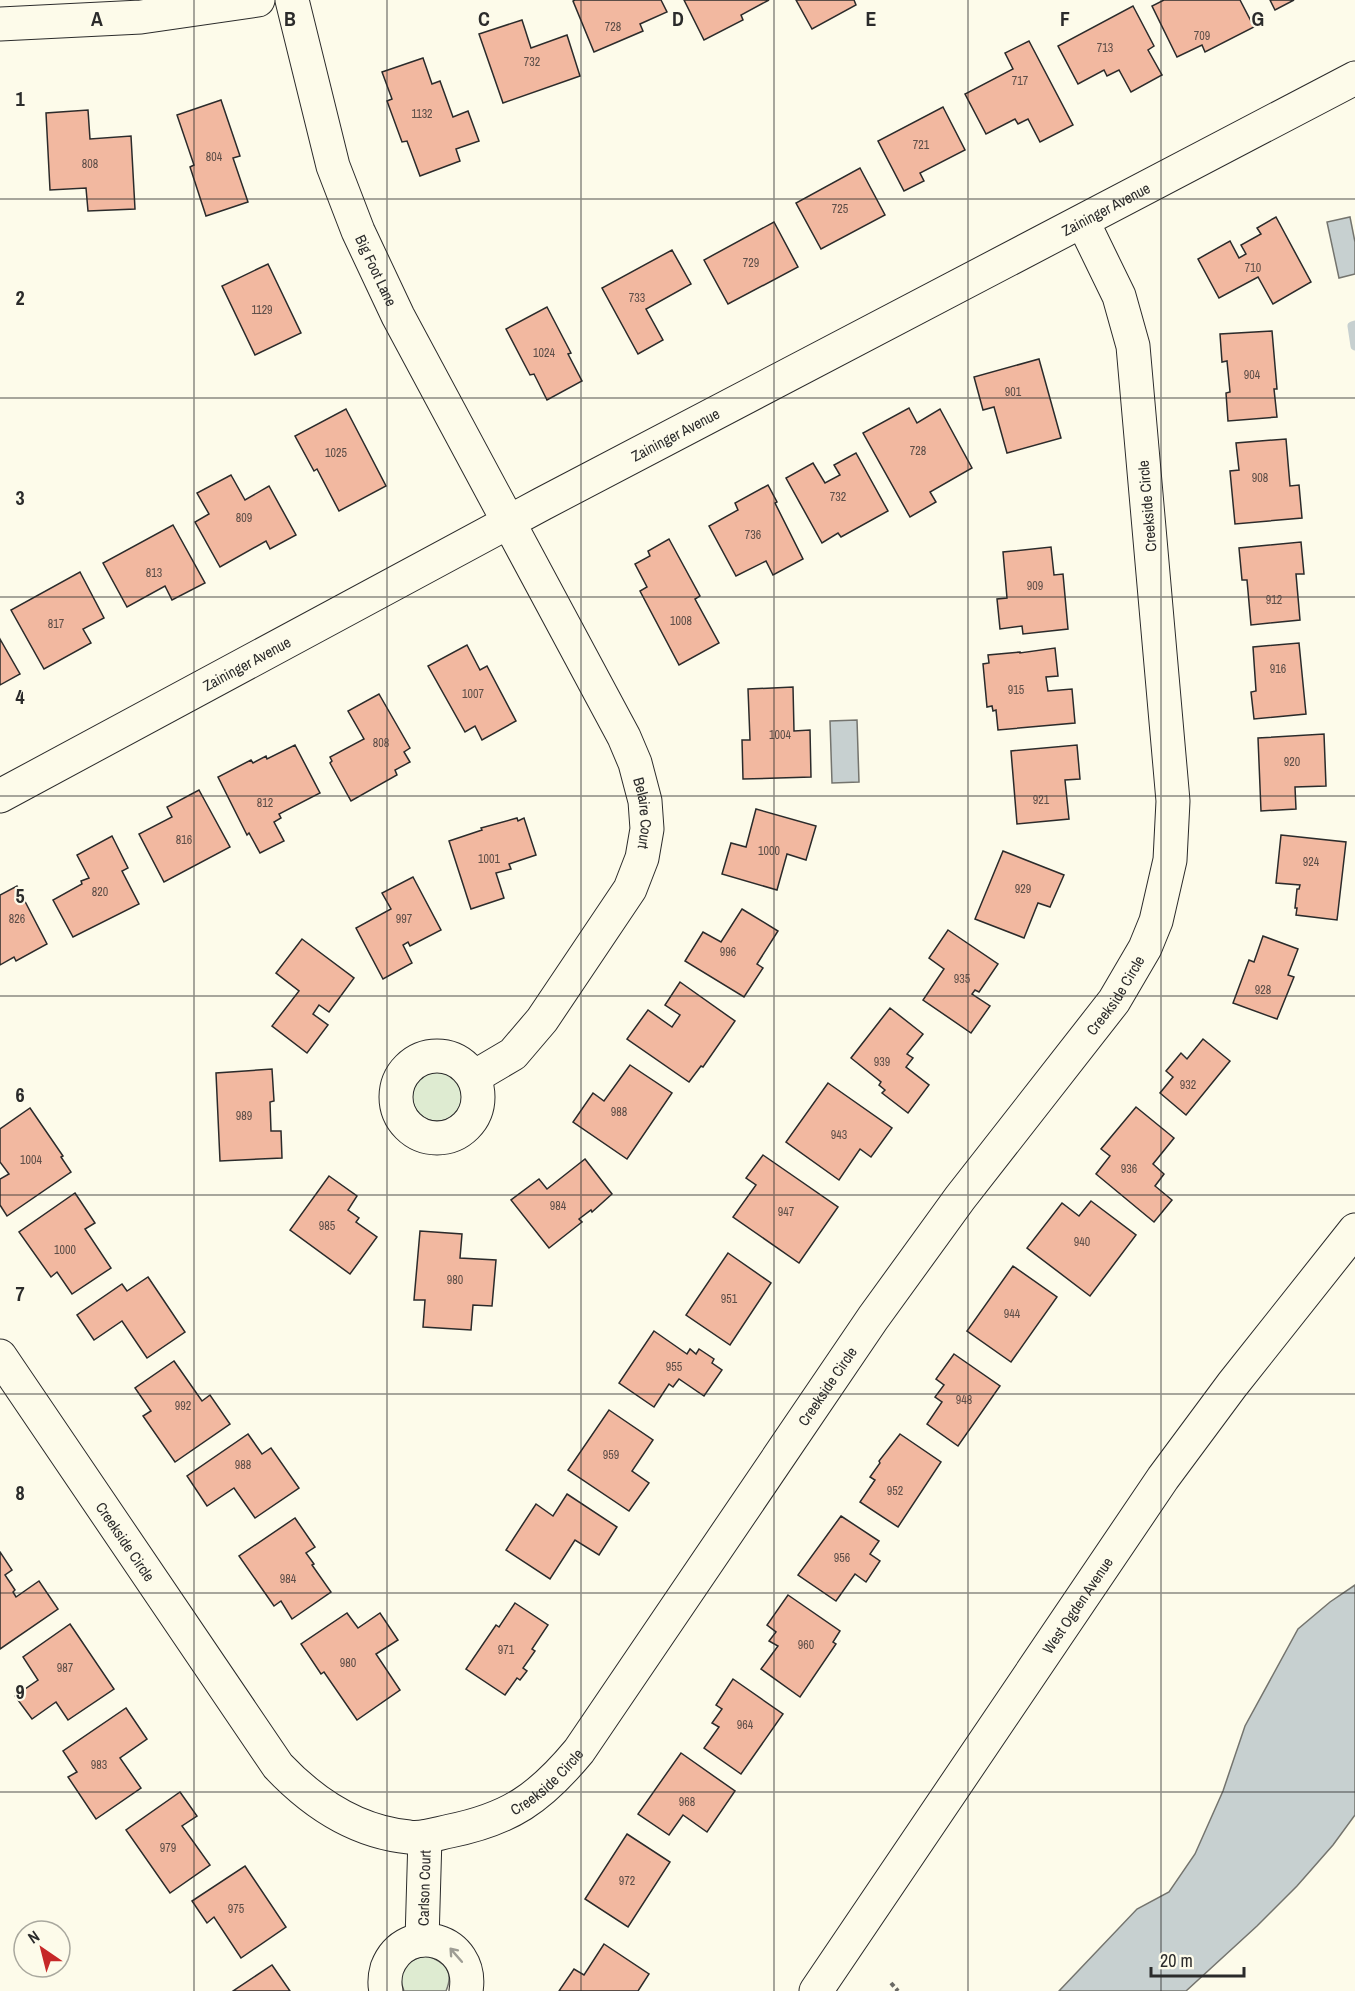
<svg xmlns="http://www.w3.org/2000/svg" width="1355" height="1991" font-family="'Archivo Narrow',sans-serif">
	<rect width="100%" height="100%" fill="#fdfbea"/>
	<g fill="#deebd1" stroke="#74746e" stroke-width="1.5">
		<circle cx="437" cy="1096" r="25"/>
		<path d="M 426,1955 C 444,1962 455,1970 446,1991 L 404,1991 C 395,1970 408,1960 426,1955 Z"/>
	</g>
	<g fill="#c7d0d0" stroke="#74746e" stroke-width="1.5">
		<polygon points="1350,217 1355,242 1355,274 1339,278 1327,222"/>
		<polygon points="857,720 859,782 832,783 830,721"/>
		<polygon points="1355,1585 1355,1815 1333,1845 1297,1886 1257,1926 1186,1991 1059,1991 1137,1909 1169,1892 1195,1854 1223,1791 1245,1726 1298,1629 1330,1602"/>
	</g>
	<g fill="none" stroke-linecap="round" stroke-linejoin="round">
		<polyline stroke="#c7d0d0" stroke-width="9" points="1355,325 1352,326 1355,346"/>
	</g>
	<g fill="#f2b8a0" stroke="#2b2b2b" stroke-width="1.5">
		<polygon points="575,0 661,0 667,12 640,24 643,31 594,52 573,1"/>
		<polygon points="684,0 769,0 741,15 743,20 704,40"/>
		<polygon points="796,0 854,0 856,5 812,29"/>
		<polygon points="1164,0 1240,0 1254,27 1205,52 1202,45 1177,57 1152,6"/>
		<polygon points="1270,0 1294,0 1275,10"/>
		<polygon points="1133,6 1154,46 1148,50 1162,75 1131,92 1119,70 1107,76 1104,70 1078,84 1058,46"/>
		<polygon points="522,20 531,48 567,35 580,76 503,103 479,34"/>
		<polygon points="1029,41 1073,125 1040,142 1028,119 1018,124 1015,119 986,134 965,94 1013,69 1005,53"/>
		<polygon points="423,58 432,84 440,81 453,117 468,111 479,141 456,149 460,161 420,176 407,141 402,142 387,101 392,99 382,72"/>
		<polygon points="221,100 240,156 233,158 248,202 206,216 190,167 194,165 177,115"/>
		<polygon points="943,107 965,150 920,173 924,181 904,191 878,141"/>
		<polygon points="88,110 90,139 131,136 135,209 88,211 86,188 50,190 46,113"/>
		<polygon points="860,168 885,215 821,249 796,203"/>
		<polygon points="1276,217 1311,282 1273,304 1258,277 1219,298 1198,259 1230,241 1239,258 1246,254 1241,245 1261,234 1257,228"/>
		<polygon points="774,222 798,267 728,304 704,260"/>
		<polygon points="672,250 691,284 646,309 663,340 638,354 602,288"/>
		<polygon points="268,264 301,333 255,355 222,286"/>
		<polygon points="547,307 571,353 568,354 582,381 547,400 534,374 530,375 506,329"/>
		<polygon points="1272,331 1277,389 1274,389 1277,417 1228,421 1226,393 1230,392 1227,361 1222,362 1220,334"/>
		<polygon points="1039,359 1061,438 1007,453 994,407 983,410 974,377"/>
		<polygon points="909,408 917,423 940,409 972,468 930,492 936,502 910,517 863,433"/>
		<polygon points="346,409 386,486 339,511 317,469 314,471 295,436"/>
		<polygon points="1286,439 1290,486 1299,485 1302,518 1235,524 1230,471 1239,470 1236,443"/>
		<polygon points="856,453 888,511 841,537 838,533 822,543 786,478 813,463 825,483 840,475 834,465"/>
		<polygon points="231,475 245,500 269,486 296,535 270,549 266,541 220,567 195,522 209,514 197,493"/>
		<polygon points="768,485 777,502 775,503 803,559 773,575 766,561 736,576 709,526 738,510 735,503"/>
		<polygon points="173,525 205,583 172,600 165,586 127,607 103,563"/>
		<polygon points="669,539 700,596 695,599 719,643 679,665 640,591 647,587 635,564 650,556 648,551"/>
		<polygon points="1301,542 1304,574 1296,574 1300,620 1251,625 1247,580 1242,580 1239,548"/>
		<polygon points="1051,547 1054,575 1063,574 1068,629 1023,634 1022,626 1000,629 997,599 1007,598 1003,552"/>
		<polygon points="80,572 104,618 83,629 91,643 44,669 11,610"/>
		<polygon points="0,639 20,674 0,685"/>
		<polygon points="1299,643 1306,714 1254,719 1251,692 1256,691 1253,647"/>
		<polygon points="467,645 480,670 487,666 516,721 482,740 475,726 465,732 428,666"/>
		<polygon points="1055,648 1058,676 1046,677 1048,691 1072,689 1075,723 998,730 996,710 993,711 992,706 987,707 983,664 989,663 988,655 1020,652 1020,653"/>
		<polygon points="793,687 794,731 810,730 811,777 743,779 742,740 750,740 748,689"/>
		<polygon points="379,694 410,748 404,752 410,762 395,770 397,775 351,801 330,763 332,761 330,757 364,739 348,711"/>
		<polygon points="1324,734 1326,786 1295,787 1296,809 1261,811 1258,738"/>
		<polygon points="295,745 320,793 279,814 281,818 274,822 284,841 260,853 249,833 247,835 218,777 251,760 253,763 266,756 267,759"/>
		<polygon points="1077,745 1080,779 1065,780 1069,819 1017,824 1011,751"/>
		<polygon points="199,790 230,847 164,882 139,834 172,817 167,807"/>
		<polygon points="756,809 816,826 806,860 787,854 777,890 722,874 731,843 746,847"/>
		<polygon points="517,818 518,821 524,818 536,855 509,864 511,869 496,873 504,898 471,909 449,841 482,830 481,828"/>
		<polygon points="1281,835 1346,842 1337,920 1296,915 1297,908 1295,908 1297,889 1299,889 1300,885 1276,883"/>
		<polygon points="112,836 128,868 122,871 139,904 73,937 53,900 82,884 81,881 89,878 77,855"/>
		<polygon points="1003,851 1064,875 1050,907 1038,903 1024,938 975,919"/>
		<polygon points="413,877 441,930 410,946 408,942 403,945 412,963 383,979 356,928 391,909 382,893"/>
		<polygon points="17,886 47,944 16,961 14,957 0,965 0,895"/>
		<polygon points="742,909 778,931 757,964 763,968 744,997 685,961 703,932 721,942"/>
		<polygon points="948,930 998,964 979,992 975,990 972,994 990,1006 971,1033 923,1000 944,969 929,958"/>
		<polygon points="1263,936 1298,949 1288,975 1294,977 1277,1019 1233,1003 1249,960 1254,962"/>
		<polygon points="302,939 354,978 329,1012 319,1005 313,1014 328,1025 307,1053 272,1026 299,991 276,973"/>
		<polygon points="680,982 735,1021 703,1067 701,1066 689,1082 627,1039 648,1010 672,1027 680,1015 665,1005"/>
		<polygon points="890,1008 923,1034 907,1054 913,1058 906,1067 929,1085 908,1113 882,1093 885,1090 879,1085 881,1082 851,1058"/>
		<polygon points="1203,1039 1230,1061 1186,1115 1160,1093 1173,1077 1166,1071 1181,1053 1187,1059"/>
		<polygon points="630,1065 672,1093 627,1159 573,1122 593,1093 604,1101"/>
		<polygon points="272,1069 274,1101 270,1102 271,1131 281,1131 282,1158 220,1161 216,1073"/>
		<polygon points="828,1083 892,1128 871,1157 860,1149 839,1180 786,1142"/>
		<polygon points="1136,1107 1174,1138 1153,1164 1164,1174 1155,1186 1172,1200 1154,1222 1096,1174 1110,1156 1101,1149"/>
		<polygon points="30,1108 63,1156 61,1157 71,1172 7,1216 0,1205 0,1179 9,1174 0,1162 0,1129"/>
		<polygon points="763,1155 838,1207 799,1263 733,1217 756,1185 746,1178"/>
		<polygon points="585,1159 612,1194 592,1212 591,1210 579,1219 582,1222 549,1248 511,1200 539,1179 547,1189"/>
		<polygon points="329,1176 357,1196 348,1210 359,1218 356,1222 377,1237 350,1274 290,1230"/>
		<polygon points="75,1193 95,1223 85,1229 111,1268 72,1294 57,1272 51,1277 19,1232"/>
		<polygon points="1091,1201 1136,1235 1090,1296 1027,1248 1062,1203 1079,1216"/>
		<polygon points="420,1231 462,1234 460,1258 496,1260 492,1306 473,1305 471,1330 423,1327 425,1300 414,1300"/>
		<polygon points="728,1253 771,1283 730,1345 686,1315"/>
		<polygon points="1013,1266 1057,1297 1011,1362 967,1331"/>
		<polygon points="148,1277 185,1332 147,1358 122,1321 94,1340 77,1315 122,1284 127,1291"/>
		<polygon points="654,1331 687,1354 690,1349 696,1354 699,1349 714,1359 712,1363 722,1370 704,1396 679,1379 673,1387 669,1384 654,1407 619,1383"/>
		<polygon points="954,1354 1000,1386 958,1446 927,1424 942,1402 935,1397 944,1385 936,1379"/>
		<polygon points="174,1361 202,1401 210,1395 230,1424 175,1462 143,1416 151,1411 135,1388"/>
		<polygon points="609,1410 653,1440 632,1471 649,1483 629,1511 568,1470"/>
		<polygon points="248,1434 262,1454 271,1448 299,1488 255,1518 234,1488 207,1506 187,1476"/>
		<polygon points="900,1434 941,1462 898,1527 860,1502 875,1480 870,1477 880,1463 879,1461"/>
		<polygon points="567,1494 617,1527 599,1555 575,1540 550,1579 506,1550 536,1504 553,1516"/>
		<polygon points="841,1516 879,1541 870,1554 880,1561 866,1582 855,1574 836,1601 798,1575"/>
		<polygon points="295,1518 315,1547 306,1553 314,1564 312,1565 331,1592 292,1619 281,1601 274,1606 239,1556"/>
		<polygon points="0,1552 12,1570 5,1575 15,1590 13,1592 16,1597 39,1581 58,1609 0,1649"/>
		<polygon points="788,1595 840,1631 833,1642 836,1644 800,1697 761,1669 778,1646 769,1641 776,1632 767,1625"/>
		<polygon points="515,1603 548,1625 532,1649 535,1651 523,1668 527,1671 520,1680 517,1678 505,1695 466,1669 496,1625 499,1627"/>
		<polygon points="347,1613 358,1628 380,1613 398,1640 376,1654 400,1690 357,1720 324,1672 321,1674 301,1644"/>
		<polygon points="70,1624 114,1689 68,1720 56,1702 32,1719 15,1696 38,1680 23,1657"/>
		<polygon points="733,1679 783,1714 741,1774 704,1748 719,1727 712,1723 722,1709 716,1705"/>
		<polygon points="126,1708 147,1739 120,1758 141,1788 96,1819 68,1777 77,1772 63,1751"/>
		<polygon points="681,1753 735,1791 707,1832 683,1815 669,1835 638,1814"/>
		<polygon points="180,1792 197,1816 182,1826 210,1865 170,1893 126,1830"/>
		<polygon points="627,1834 670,1862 628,1927 585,1899"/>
		<polygon points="245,1866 286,1927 241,1958 214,1917 207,1923 192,1901"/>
		<polygon points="604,1944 649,1974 638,1991 559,1991 574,1969 584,1975"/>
		<polygon points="272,1965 290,1991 233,1991"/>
	</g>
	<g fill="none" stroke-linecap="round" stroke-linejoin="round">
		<g stroke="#2b2b2b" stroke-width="35">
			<g id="minor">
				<path id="s1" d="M 292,0 L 333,166 L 358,231 L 398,316 L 624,737 L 635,763 L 645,801 L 647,829 L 642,858 L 630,889 L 542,1020 L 513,1054 L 474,1077"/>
				<polyline points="0,24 141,17 258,0"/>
				<path id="s2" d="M 0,796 L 542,504 L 1355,78"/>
				<circle cx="437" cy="1097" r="41"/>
				<path id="s3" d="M 0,1356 L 278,1766 C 313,1803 357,1832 409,1837 C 422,1839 436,1834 450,1831 C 510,1819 540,1798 579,1751 L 873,1318 L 960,1198 L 1114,1001 L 1145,948 L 1156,921 L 1170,860 L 1173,801 L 1133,346 L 1119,296 L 1083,222"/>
				<path id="s4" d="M 422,1940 L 425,1837"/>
				<path d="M 386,1991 C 384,1983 385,1975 387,1968 C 406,1919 475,1939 466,1991"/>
			</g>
		</g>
		<g stroke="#2b2b2b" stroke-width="35">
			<g id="major">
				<path id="s5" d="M 816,1991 L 1163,1478 L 1232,1385 L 1355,1230"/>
			</g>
		</g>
		<polyline stroke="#6a6964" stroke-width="4" stroke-dasharray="4.5 3" stroke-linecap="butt" points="891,1983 898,1991"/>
		<use href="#minor" stroke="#fdfbea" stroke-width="33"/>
		<use href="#major" stroke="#fdfbea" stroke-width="33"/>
	</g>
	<defs><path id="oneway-shaft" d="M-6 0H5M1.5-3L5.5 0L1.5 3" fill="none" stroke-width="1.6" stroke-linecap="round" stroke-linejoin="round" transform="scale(1.5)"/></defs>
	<use stroke="#9e9d94" href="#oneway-shaft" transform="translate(456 1955) rotate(-131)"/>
	<path fill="none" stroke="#2b2b2b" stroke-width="1.5" stroke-opacity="0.55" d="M 194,0 L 194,1991M 387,0 L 387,1991M 581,0 L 581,1991M 774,0 L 774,1991M 968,0 L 968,1991M 1161,0 L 1161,1991M 0,199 L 1355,199M 0,398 L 1355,398M 0,597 L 1355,597M 0,796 L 1355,796M 0,996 L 1355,996M 0,1195 L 1355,1195M 0,1394 L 1355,1394M 0,1593 L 1355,1593M 0,1792 L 1355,1792"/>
	<g text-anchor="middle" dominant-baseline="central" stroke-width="4.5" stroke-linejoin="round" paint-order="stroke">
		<g font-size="12" fill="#5d4e48">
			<text x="613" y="27">728</text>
			<text x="1202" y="36">709</text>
			<text x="1105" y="48">713</text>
			<text x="532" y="62">732</text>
			<text x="1020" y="81">717</text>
			<text x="422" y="114">1132</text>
			<text x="921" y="145">721</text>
			<text x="214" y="157">804</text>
			<text x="90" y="164">808</text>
			<text x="840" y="209">725</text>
			<text x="751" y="263">729</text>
			<text x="1253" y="268">710</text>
			<text x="637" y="298">733</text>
			<text x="262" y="310">1129</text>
			<text x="544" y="353">1024</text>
			<text x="1252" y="375">904</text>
			<text x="1013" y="392">901</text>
			<text x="918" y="451">728</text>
			<text x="336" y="453">1025</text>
			<text x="1260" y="478">908</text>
			<text x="838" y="497">732</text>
			<text x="244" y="518">809</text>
			<text x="753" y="535">736</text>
			<text x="154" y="573">813</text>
			<text x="1035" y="586">909</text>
			<text x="1274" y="600">912</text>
			<text x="681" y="621">1008</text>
			<text x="56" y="624">817</text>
			<text x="1278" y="669">916</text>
			<text x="1016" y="690">915</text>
			<text x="473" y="694">1007</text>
			<text x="780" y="735">1004</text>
			<text x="381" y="743">808</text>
			<text x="1292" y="762">920</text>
			<text x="1041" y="800">921</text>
			<text x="265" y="803">812</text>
			<text x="184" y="840">816</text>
			<text x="769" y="851">1000</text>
			<text x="489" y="859">1001</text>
			<text x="1311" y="862">924</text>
			<text x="1023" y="889">929</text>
			<text x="100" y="892">820</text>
			<text x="17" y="919">826</text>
			<text x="404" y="919">997</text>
			<text x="728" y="952">996</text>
			<text x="962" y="979">935</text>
			<text x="1263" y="990">928</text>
			<text x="882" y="1062">939</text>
			<text x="1188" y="1085">932</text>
			<text x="619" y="1112">988</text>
			<text x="244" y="1116">989</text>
			<text x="839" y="1135">943</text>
			<text x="31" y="1160">1004</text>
			<text x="1129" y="1169">936</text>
			<text x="558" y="1206">984</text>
			<text x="786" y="1212">947</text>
			<text x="327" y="1226">985</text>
			<text x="1082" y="1242">940</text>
			<text x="65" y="1250">1000</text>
			<text x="455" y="1280">980</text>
			<text x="729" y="1299">951</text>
			<text x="1012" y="1314">944</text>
			<text x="674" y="1367">955</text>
			<text x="964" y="1400">948</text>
			<text x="183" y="1406">992</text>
			<text x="611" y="1455">959</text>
			<text x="243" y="1465">988</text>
			<text x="895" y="1491">952</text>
			<text x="842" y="1558">956</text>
			<text x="288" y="1579">984</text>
			<text x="806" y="1645">960</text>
			<text x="506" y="1650">971</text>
			<text x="348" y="1663">980</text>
			<text x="65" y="1668">987</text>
			<text x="745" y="1725">964</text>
			<text x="99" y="1765">983</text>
			<text x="687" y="1802">968</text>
			<text x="168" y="1848">979</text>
			<text x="627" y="1881">972</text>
			<text x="236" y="1909">975</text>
		</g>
		<g font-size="15" fill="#2b2b2b" stroke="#fdfbea">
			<text stroke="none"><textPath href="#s2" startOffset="1252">Zaininger Avenue</textPath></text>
			<text stroke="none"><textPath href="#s1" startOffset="284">Big Foot Lane</textPath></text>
			<text stroke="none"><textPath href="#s2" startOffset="766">Zaininger Avenue</textPath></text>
			<text transform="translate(1147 506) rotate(-95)">Creekside Circle</text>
			<text stroke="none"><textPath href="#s2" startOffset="280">Zaininger Avenue</textPath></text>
			<text stroke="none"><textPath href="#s1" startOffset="892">Belaire Court</textPath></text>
			<text stroke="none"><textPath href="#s3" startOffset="1772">Creekside Circle</textPath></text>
			<text stroke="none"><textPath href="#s3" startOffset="1286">Creekside Circle</textPath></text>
			<text stroke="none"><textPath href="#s3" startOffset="224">Creekside Circle</textPath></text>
			<text stroke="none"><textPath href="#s5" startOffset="466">West Ogden Avenue</textPath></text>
			<text stroke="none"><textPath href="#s3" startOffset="800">Creekside Circle</textPath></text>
			<text stroke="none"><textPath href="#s4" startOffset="52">Carlson Court</textPath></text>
		</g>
	</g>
	<g font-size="20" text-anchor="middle" font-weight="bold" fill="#2b2b2b" stroke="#fdfbea" stroke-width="4.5" stroke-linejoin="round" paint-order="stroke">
		<text x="97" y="26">A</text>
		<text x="290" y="26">B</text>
		<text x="484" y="26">C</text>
		<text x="678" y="26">D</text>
		<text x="871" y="26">E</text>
		<text x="1065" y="26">F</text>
		<text x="1258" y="26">G</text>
		<text x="20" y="106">1</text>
		<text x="20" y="305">2</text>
		<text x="20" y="505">3</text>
		<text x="20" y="704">4</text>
		<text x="20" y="903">5</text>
		<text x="20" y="1102">6</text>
		<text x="20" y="1301">7</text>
		<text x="20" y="1500">8</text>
		<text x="20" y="1699">9</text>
	</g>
	<g transform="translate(42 1949) rotate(325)"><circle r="28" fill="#fdfbea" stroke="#a9a89e" stroke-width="1.5"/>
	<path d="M0-4.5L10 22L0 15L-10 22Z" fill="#c62828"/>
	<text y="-9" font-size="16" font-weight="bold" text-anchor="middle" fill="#2b2b2b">N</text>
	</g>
	<path d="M1151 1967v9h93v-9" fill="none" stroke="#2b2b2b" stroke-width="3"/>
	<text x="1160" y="1967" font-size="18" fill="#2b2b2b" stroke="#fdfbea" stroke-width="4.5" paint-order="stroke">20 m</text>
</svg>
